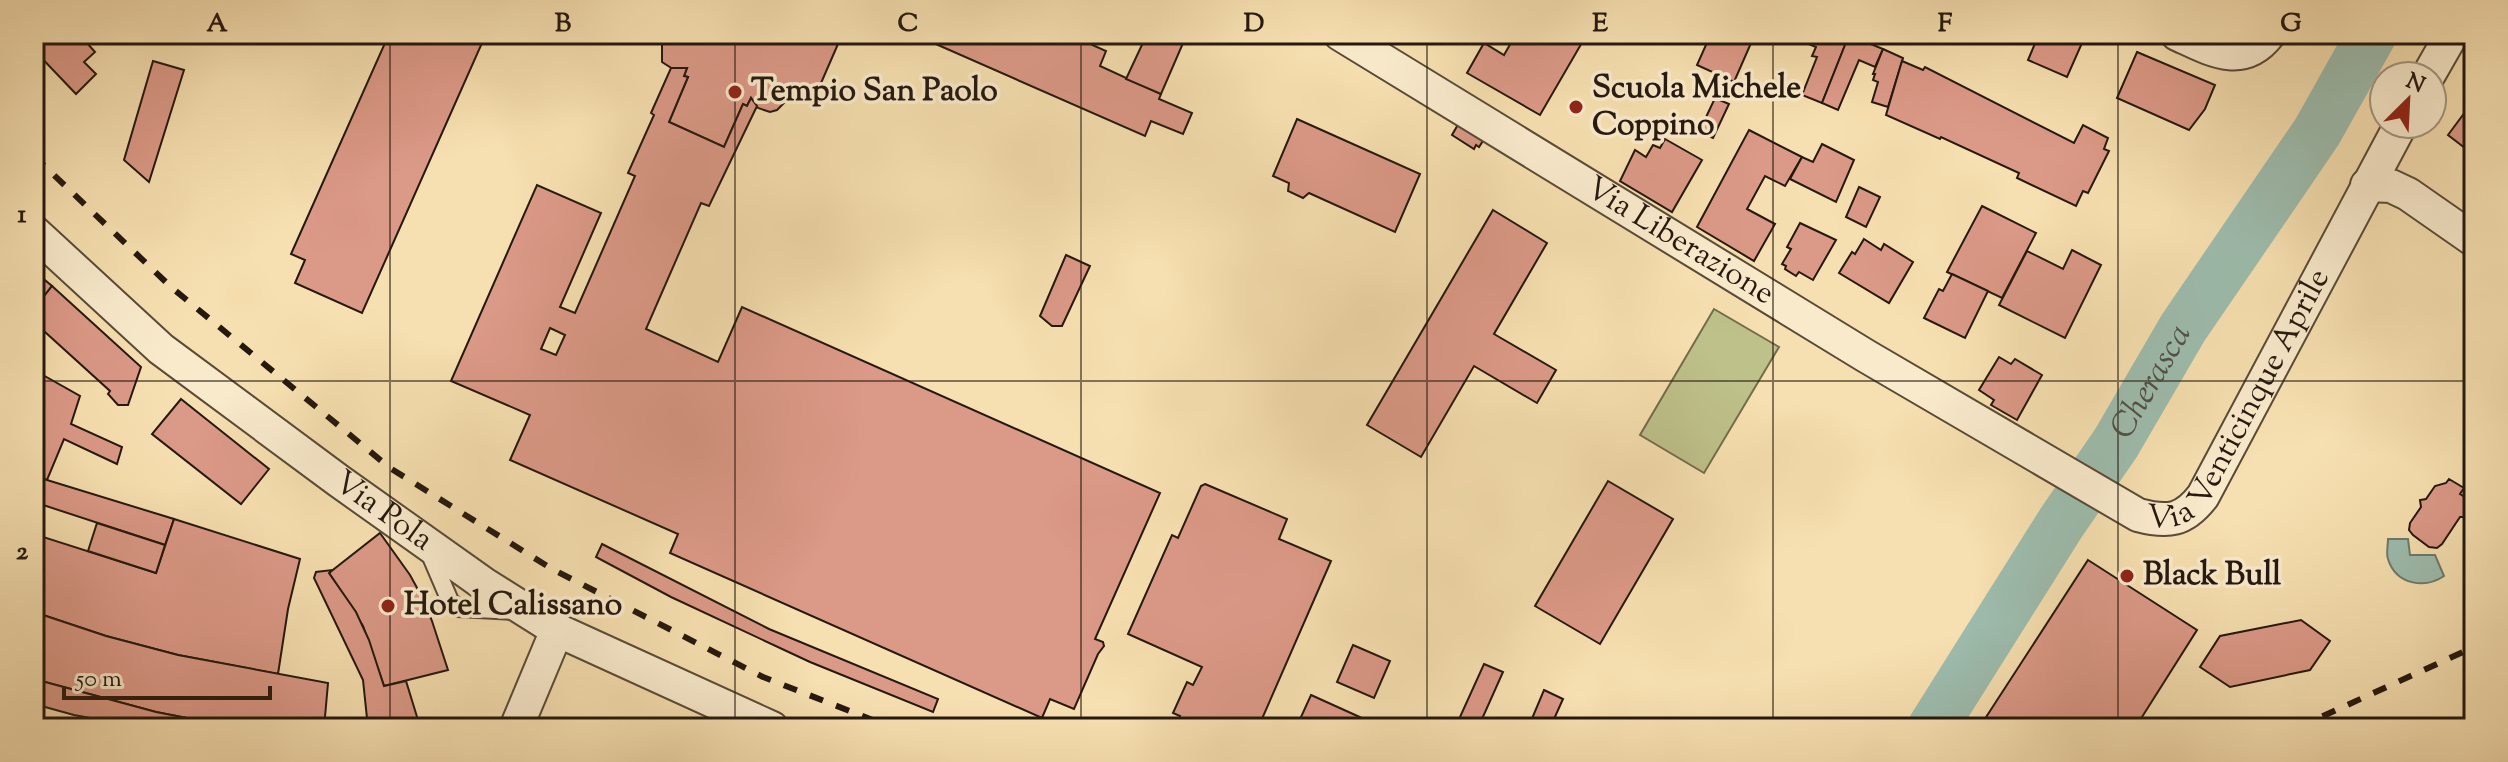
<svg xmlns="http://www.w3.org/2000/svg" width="2508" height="762" font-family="'Sorts Mill Goudy',serif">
	<rect width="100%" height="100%" fill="#f6dfb0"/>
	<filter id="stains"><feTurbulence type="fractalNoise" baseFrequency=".0025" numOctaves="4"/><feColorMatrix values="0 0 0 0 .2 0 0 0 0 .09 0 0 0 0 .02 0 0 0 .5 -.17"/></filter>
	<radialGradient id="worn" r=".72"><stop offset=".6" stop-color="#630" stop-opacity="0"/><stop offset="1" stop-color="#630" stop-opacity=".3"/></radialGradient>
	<polygon fill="#bec18a" stroke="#726c4c" stroke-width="2" points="1714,309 1779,347 1704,473 1640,435"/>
	<path fill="#9dbcad" stroke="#6d7a6d" stroke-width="2" d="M 2388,539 L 2408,539 L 2410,555 L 2435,555 L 2444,576 C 2425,589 2396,585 2388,559 C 2386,554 2388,545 2388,539 Z"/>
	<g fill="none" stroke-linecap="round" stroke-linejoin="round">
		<path stroke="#9dbcad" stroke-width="50" id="s1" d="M 1932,728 L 2061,523 L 2116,443 L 2183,328 L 2317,132 L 2372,34"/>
	</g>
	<g fill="#db9987" stroke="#25180e" stroke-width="2" fill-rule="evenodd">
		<polygon points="34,34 79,34 95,52 84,62 96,74 76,94 34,50"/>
		<polygon points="389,34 486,34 362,313 295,283 305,260 291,254"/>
		<polygon points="673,34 833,34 837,35 838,44 818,90 811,94 794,85 792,89 785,85 789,95 786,101 777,110 770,112 758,108 751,98 747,106 743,104 724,147 669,122 688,77 684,76 687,68 673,69 662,62 662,43 676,35"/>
		<polygon points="913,34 1068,34 1106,51 1100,66 1161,94 1159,99 1192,113 1183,134 1151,121 1145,136"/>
		<polygon points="1147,34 1187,34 1161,94 1126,79"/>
		<polygon points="1516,34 1587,34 1540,115 1467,73 1484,43 1504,55"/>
		<polygon points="1755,34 1734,82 1697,65 1710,36 1706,34"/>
		<polygon points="1804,34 1849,35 1822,103 1802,95 1817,57 1812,56 1816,47 1801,41"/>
		<polygon points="2039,34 2086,34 2067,77 2028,60"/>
		<polygon points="1849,35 1883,49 1875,67 1859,60 1838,110 1822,103"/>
		<polygon points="1883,49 1903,58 1888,107 1872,102 1878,82 1873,80 1875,74 1873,74"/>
		<polygon points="2137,52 2215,85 2205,109 2189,130 2117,98"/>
		<polygon points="153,61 184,70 149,182 124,160"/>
		<polygon points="1902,61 1923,70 1925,67 2074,143 2083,125 2108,138 2104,149 2109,151 2088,193 2083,191 2076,206 2017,178 2019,173 1941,137 1940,139 1886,115"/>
		<path d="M 671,68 L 687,68 L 684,76 L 688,77 L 669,122 L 724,147 L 743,104 L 747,106 L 751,98 L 757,106 L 709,206 L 701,203 L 646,329 L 718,362 L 742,307 L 1160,493 L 1095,639 L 1103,642 L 1104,646 L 1098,654 L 1074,709 L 1050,699 L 1042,718 L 670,553 L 678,534 L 510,460 L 530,415 L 451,381 L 537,185 L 601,213 L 560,307 L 575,313 L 635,176 L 628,173 L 654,115 L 651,113 ZM 550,328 L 565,335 L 556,355 L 541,349 Z"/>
		<polygon points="1715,98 1729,104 1713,138 1699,132"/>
		<polygon points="2474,100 2474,155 2448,135"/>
		<polygon points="1297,119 1420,174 1395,232 1309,193 1303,198 1288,191 1289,183 1273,176"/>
		<polygon points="1460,121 1486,136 1479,147 1476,145 1474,149 1452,135"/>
		<polygon points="1749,130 1802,157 1785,186 1765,176 1747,209 1775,224 1754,261 1697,227"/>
		<polygon points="1665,139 1702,160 1672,212 1620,181 1635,150 1646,157 1653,145 1660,148"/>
		<polygon points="1822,144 1854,160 1836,202 1790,179 1802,157 1813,162"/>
		<polygon points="1859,187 1880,197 1866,227 1846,217"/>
		<polygon points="1982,206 2036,233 2002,298 1947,272"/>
		<polygon points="1493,210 1547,243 1494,334 1556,370 1537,403 1474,366 1421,457 1367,425"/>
		<polygon points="1800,223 1836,240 1813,280 1799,272 1796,276 1785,269 1786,266 1782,264 1791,249 1787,247"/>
		<polygon points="1864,239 1881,250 1884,244 1913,262 1889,303 1839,273 1852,252 1855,254"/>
		<polygon points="2072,250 2101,265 2065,338 1999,305 2027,251 2063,269"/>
		<polygon points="1066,255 1090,266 1062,326 1052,326 1040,316"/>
		<polygon points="34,271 52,286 34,309"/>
		<polygon points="1952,274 1988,291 1965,338 1924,318 1939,289 1943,291"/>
		<polygon points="52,286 141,367 128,405 118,405 108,394 110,391 34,322 34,309"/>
		<polygon points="1999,357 2011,364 2015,359 2042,375 2017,420 1991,405 1994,400 1979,390"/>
		<polygon points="34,370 80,396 71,424 122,447 117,464 64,439 47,480 34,475"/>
		<polygon points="181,399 269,469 241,504 152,434"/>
		<polygon points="34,476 174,519 165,545 34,502"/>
		<polygon points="2449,479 2464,488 2460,494 2471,501 2467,507 2469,512 2466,517 2460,517 2442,544 2437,548 2429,547 2413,535 2409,530 2410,523 2421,507 2420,500 2426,499 2435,486 2446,483"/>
		<polygon points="1608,481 1673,519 1600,644 1535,606"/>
		<polygon points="1205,484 1287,519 1279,539 1331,561 1258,728 1174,728 1180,716 1173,713 1187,682 1193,685 1202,667 1128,634 1172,535 1178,538 1201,486"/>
		<polygon points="174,519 300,559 288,609 278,674 178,655 106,636 34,612 34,534 156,573"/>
		<polygon points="97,523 165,545 156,573 88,551"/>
		<polygon points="380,533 410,575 422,597 432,621 448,670 384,686 363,626 329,573"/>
		<polygon points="602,544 769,629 938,699 933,712 810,662 671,597 596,557"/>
		<polygon points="2088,560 2197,630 2135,728 1979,728"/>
		<polygon points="332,570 329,573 356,612 369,640 384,686 406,681 418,720 378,722 378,728 368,728 363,680 314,578 316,572"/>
		<polygon points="34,612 106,636 178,655 328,683 324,728 238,728 156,712 34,679"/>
		<polygon points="2301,620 2330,641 2310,670 2230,687 2200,667 2220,636"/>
		<polygon points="1353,645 1390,661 1374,698 1337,682"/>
		<polygon points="1484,664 1503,672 1478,728 1455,728"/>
		<polygon points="34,679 156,712 238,728 144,728 74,715 34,704"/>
		<polygon points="1544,690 1563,699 1550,728 1528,728"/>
		<polygon points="1311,695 1384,728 1296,728"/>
		<polygon points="438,719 438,728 378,728 378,722"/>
		<polygon points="1661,725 1661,728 1606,728 1606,726"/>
	</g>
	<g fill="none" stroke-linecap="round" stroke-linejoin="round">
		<g stroke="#594a36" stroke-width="20">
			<polyline id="service" points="429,552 450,601 458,608 514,611"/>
		</g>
		<g stroke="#594a36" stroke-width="36">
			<g id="minor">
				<path id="s2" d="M 1340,34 L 1866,356 L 2138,515 C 2168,523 2184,521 2203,496 L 2401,124"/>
				<path d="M 2177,34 C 2210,49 2242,69 2269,34"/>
				<polyline points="2428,76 2452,34"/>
				<polyline points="2367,185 2391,186 2408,194 2474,240"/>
				<path id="s3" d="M 34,232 L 161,349 L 339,481 L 484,584 L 557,630 L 772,728"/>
				<polyline points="516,728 557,630"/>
			</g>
		</g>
		<use href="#service" stroke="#f9eacc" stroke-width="16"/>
		<use href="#minor" stroke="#f9eacc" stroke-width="32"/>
		<g stroke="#25180e" stroke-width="6" stroke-dasharray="14 14" stroke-linecap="butt">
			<polyline points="34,156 171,287 390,468 552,569 763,677 893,728"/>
			<polyline points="2297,728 2474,647"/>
		</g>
	</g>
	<path fill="none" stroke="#25180e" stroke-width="2" stroke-opacity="0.55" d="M 390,34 L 390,728M 735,34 L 735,728M 1081,34 L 1081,728M 1427,34 L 1427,728M 1773,34 L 1773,728M 2118,34 L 2118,728M 34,381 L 2474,381"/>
	<g fill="#8f2418" stroke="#f9eacc" stroke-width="3">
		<circle cx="735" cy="92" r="8"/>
		<circle cx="1576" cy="107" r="8"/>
		<circle cx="2127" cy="576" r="8"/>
		<circle cx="388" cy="606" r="8"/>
	</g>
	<g text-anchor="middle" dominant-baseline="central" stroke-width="7" stroke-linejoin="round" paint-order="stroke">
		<g font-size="32" font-weight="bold" fill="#25180e" stroke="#f9eacc" text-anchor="start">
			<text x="1592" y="89">Scuola Michele<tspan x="1592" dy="37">Coppino</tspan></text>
			<text x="751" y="92">Tempio San Paolo</text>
			<text x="2143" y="576">Black Bull</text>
			<text x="404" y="606">Hotel Calissano</text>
		</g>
		<g font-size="32" fill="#25180e" stroke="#f9eacc">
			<text stroke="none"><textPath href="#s2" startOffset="398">Via Liberazione</textPath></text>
			<text stroke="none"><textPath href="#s2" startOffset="1100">Via Venticinque Aprile</textPath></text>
			<text stroke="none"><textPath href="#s3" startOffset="448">Via Pola</textPath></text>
		</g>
		<g font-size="34" font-style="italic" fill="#4f5146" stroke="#f9eacc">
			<text stroke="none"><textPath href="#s1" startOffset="410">Cherasca</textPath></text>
		</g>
	</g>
	<rect width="2508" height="762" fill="none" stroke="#f6dfb0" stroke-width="88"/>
	<g transform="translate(2408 100) rotate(24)"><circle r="38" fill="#f9eacc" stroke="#a49680" stroke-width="2"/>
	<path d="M0-6L14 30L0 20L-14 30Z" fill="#8f2418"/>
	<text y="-12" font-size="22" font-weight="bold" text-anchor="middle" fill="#25180e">N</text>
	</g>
	<path d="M64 686v12h206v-12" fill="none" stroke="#25180e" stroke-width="4"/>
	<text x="76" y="686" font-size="24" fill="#25180e" stroke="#f9eacc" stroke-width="6" paint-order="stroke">50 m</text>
	<rect x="44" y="44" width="2420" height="674" fill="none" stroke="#25180e" stroke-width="3"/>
	<g font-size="26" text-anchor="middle" font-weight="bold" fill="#25180e">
		<text x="217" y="31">A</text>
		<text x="563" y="31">B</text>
		<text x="908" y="31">C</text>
		<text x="1254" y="31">D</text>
		<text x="1600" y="31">E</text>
		<text x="1945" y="31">F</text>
		<text x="2291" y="31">G</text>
		<text x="22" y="222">1</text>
		<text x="22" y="559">2</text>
	</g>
	<rect width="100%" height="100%" filter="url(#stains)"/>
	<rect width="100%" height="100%" fill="url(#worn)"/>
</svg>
